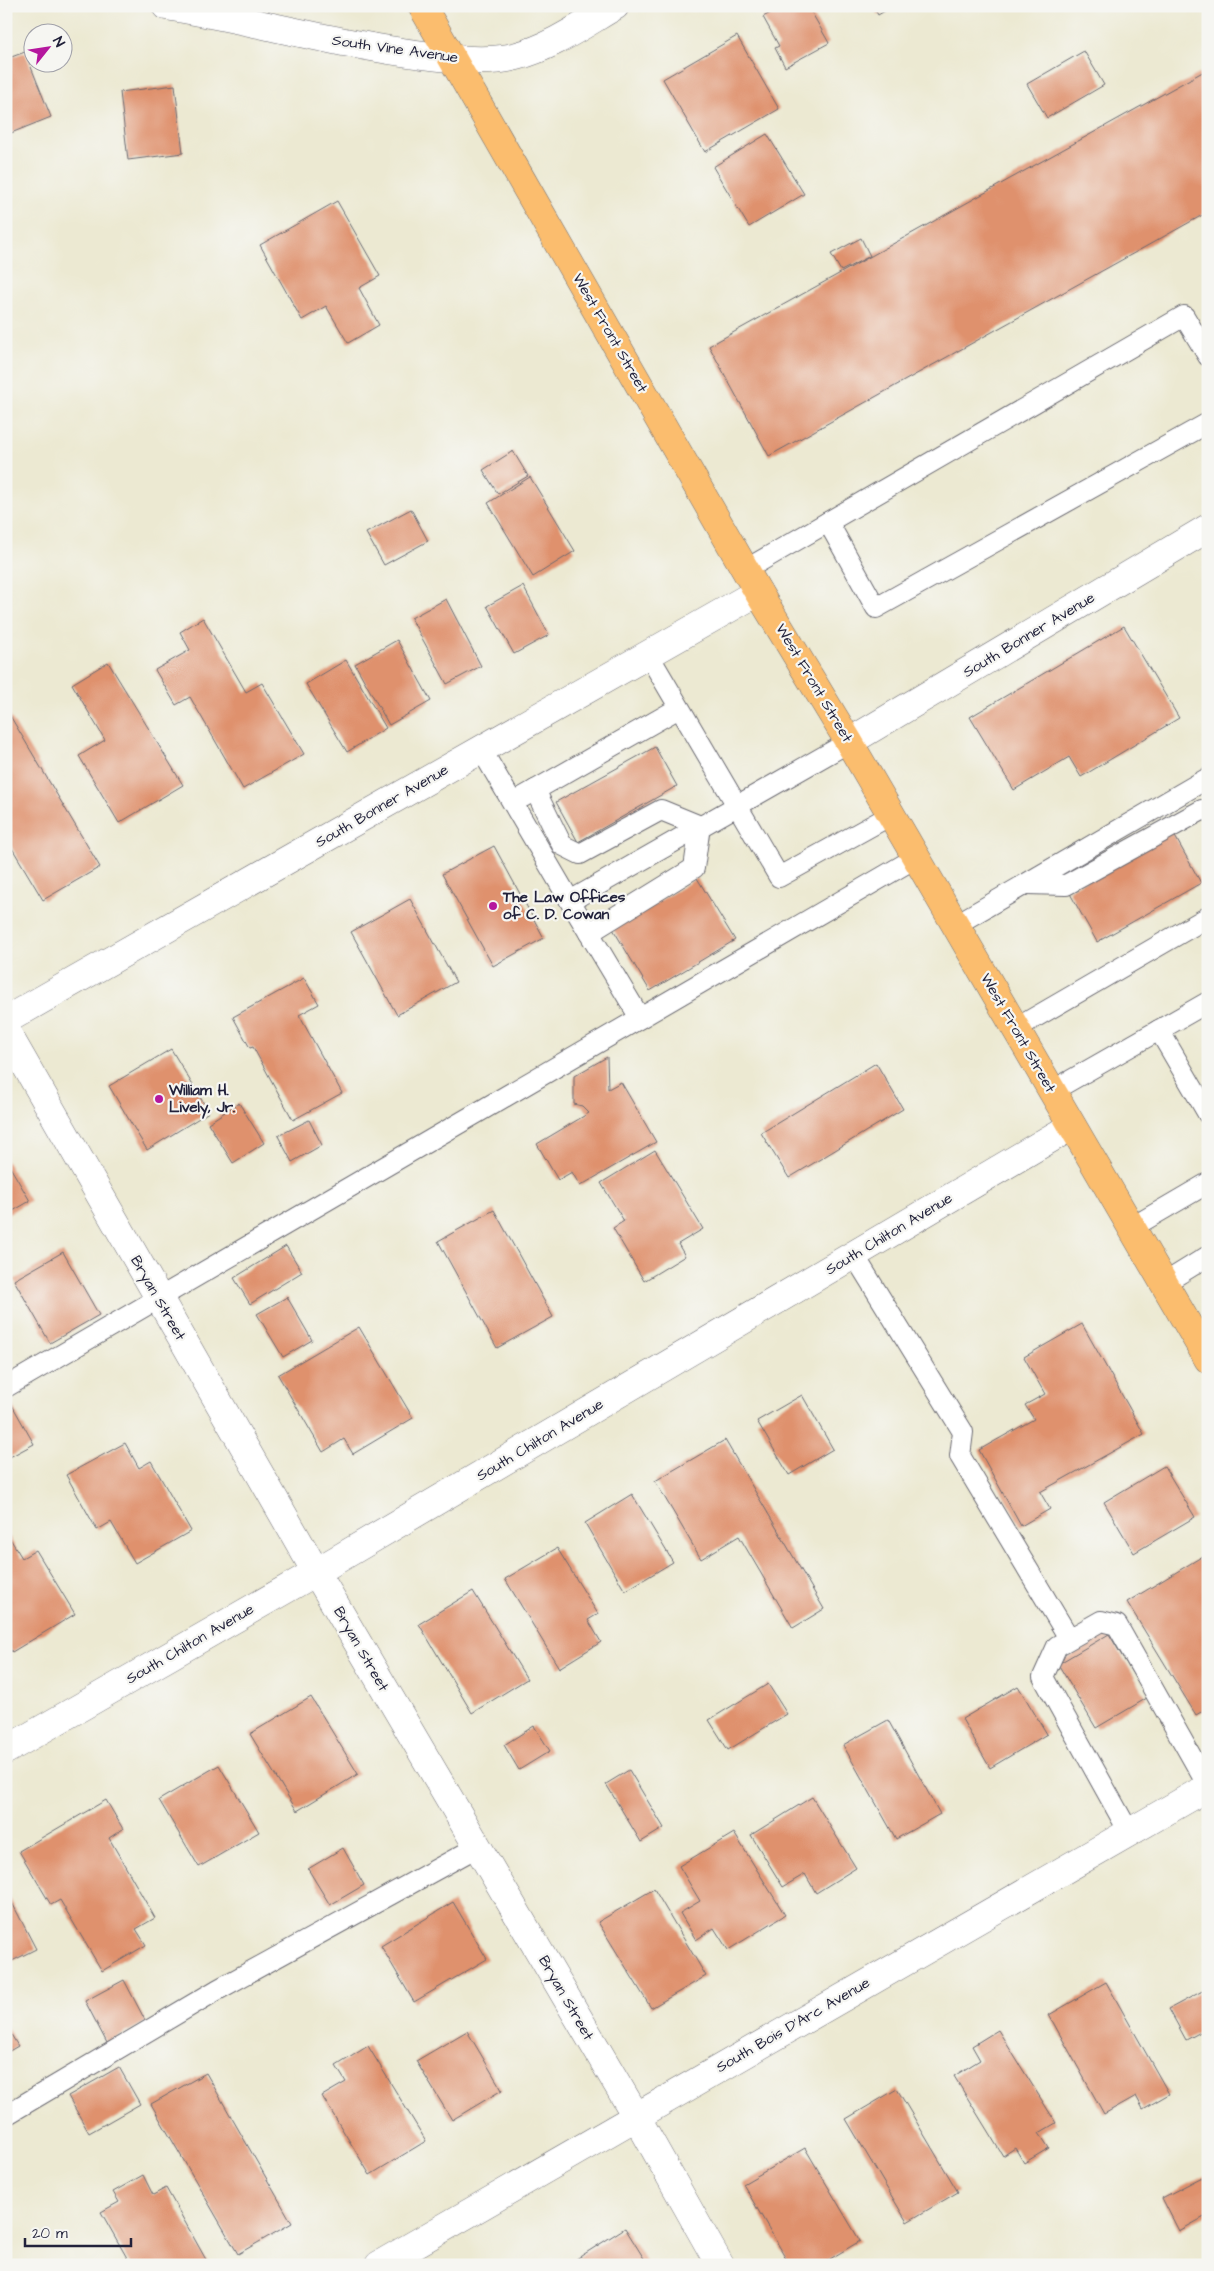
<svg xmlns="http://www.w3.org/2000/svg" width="1214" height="2271" font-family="'Architects Daughter',sans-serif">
	<rect width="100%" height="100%" fill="#f6f6f2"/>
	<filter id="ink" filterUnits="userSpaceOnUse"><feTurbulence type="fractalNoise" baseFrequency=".02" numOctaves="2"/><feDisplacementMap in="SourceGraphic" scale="10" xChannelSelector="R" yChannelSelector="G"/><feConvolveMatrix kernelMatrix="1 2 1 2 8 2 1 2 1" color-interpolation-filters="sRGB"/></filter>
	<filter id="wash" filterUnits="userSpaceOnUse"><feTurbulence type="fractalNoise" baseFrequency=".0096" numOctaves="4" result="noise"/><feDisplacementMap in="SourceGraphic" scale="20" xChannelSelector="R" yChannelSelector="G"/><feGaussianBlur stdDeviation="1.12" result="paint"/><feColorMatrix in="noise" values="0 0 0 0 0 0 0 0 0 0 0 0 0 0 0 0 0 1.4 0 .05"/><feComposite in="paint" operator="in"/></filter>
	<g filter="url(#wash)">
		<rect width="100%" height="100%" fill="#ece9d2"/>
		<g id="blocks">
			<g fill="#df916d">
				<polygon points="783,6 808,6 829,43 785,67 775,48 779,46 763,17"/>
				<polygon points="873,6 893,6 878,15"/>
				<polygon points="737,36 779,109 705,152 663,79"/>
				<polygon points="1084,51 1104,85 1047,118 1027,84"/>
				<polygon points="25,52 51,117 6,135 6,59"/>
				<polygon points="1208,69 1208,212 769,456 709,346"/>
				<polygon points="175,85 183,153 128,160 120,92"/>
				<polygon points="767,134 804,194 749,227 713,167"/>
				<polygon points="337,201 380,276 359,288 379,325 348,343 326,306 302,320 260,245"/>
				<polygon points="861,238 870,256 841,271 831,254"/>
				<polygon points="513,451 528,476 498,494 483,470"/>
				<polygon points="530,477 575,551 533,577 488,503"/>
				<polygon points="411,509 428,541 384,565 366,533"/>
				<polygon points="523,586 549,635 514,654 487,606"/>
				<polygon points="446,599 481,666 447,684 411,618"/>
				<polygon points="203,618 246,692 262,683 304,754 243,789 190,697 176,705 155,670 190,650 180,632"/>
				<polygon points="1124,626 1179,718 1081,777 1069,757 1014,790 970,717"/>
				<polygon points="397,640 431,701 389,725 355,664"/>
				<polygon points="346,660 386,728 347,752 306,684"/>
				<polygon points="108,662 183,785 119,823 79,756 105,740 72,684"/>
				<polygon points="6,709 100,867 43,900 6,838"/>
				<polygon points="655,747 677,786 578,842 556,802"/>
				<polygon points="1172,831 1201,883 1097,942 1068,890"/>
				<polygon points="494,846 544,938 493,966 442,874"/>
				<polygon points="697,878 735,940 650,991 613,929"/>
				<polygon points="410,899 456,982 397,1015 351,932"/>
				<polygon points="304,978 319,1004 299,1015 342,1093 293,1120 253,1047 250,1048 233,1017"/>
				<polygon points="171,1049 209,1112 147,1150 109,1086"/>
				<polygon points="607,1057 608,1089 621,1082 656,1142 580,1186 572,1172 558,1180 537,1144 589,1113 582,1106 574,1104 574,1076"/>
				<polygon points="876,1063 903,1109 789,1178 761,1133"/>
				<polygon points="239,1103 264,1143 233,1163 208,1123"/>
				<polygon points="309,1120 322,1145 292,1162 278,1136"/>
				<polygon points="655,1150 703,1229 678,1244 685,1256 644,1281 613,1228 624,1221 601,1183"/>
				<polygon points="6,1160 30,1201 6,1215"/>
				<polygon points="494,1210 553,1317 497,1348 438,1241"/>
				<polygon points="286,1246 302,1272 250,1304 234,1278"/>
				<polygon points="63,1252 99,1315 50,1343 14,1280"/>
				<polygon points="287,1297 312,1340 283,1357 257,1314"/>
				<polygon points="1082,1324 1144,1434 1040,1492 1050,1509 1021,1526 979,1450 1034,1419 1025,1405 1045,1394 1024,1357"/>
				<polygon points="359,1327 413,1418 353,1454 344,1439 323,1452 278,1375"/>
				<polygon points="802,1395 833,1449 789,1475 757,1421"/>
				<polygon points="12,1405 34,1444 6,1459 6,1408"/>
				<polygon points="725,1440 824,1609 793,1628 739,1536 701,1559 655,1481"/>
				<polygon points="125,1443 139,1468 151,1461 191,1531 135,1563 111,1522 97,1530 66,1475"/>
				<polygon points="1164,1466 1195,1517 1134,1553 1104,1502"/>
				<polygon points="632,1494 673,1562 625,1591 585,1523"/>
				<polygon points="6,1532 22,1558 36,1550 75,1614 12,1652 6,1642"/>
				<polygon points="557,1548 598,1614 588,1620 601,1642 559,1668 505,1579"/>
				<polygon points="1208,1553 1208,1708 1196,1715 1127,1602"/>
				<polygon points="473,1591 527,1679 472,1713 419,1624"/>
				<polygon points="1109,1634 1147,1698 1096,1728 1058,1664"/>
				<polygon points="768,1684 787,1714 728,1750 709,1720"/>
				<polygon points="1018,1686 1047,1734 990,1768 962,1719"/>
				<polygon points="311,1697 358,1774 297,1811 250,1734"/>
				<polygon points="888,1720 940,1814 896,1839 843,1745"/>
				<polygon points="534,1726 550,1751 519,1770 504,1745"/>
				<polygon points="219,1765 259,1832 199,1867 159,1800"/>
				<polygon points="629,1770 664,1828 641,1842 606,1784"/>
				<polygon points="812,1797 856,1868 816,1893 805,1874 783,1887 751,1835"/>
				<polygon points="106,1800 123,1829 109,1838 155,1918 136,1929 146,1945 102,1971 60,1900 51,1905 19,1851"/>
				<polygon points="734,1833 785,1915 728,1950 714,1928 696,1940 680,1913 700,1901 679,1866"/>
				<polygon points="343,1848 364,1885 330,1905 308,1869"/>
				<polygon points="654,1889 706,1976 651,2008 598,1922"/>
				<polygon points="6,1891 36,1949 6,1964"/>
				<polygon points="453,1902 487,1959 414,2002 381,1946"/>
				<polygon points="124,1980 146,2022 107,2043 85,2001"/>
				<polygon points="1106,1982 1169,2094 1143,2109 1136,2096 1104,2114 1049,2015"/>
				<polygon points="1208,1988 1208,2028 1186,2040 1169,2009"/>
				<polygon points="6,2026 18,2046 6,2053"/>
				<polygon points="998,2030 1056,2123 1039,2133 1049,2148 1024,2163 1015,2148 1003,2156 954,2076 980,2060 972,2046"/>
				<polygon points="467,2031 502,2090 452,2120 416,2061"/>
				<polygon points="368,2046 426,2141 370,2175 322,2096 346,2082 336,2066"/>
				<polygon points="119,2067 140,2104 89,2133 68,2096"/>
				<polygon points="206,2073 292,2223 238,2254 151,2104"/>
				<polygon points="897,2089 958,2192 907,2222 846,2119"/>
				<polygon points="805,2148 860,2241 820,2265 790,2265 743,2184"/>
				<polygon points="1208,2174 1208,2215 1179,2231 1162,2198"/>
				<polygon points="143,2175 153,2195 166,2188 209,2265 131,2265 101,2212 119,2202 113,2192"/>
				<polygon points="625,2228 648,2265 567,2265"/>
			</g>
		</g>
	</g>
	<g filter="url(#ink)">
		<use href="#blocks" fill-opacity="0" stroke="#696870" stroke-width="1"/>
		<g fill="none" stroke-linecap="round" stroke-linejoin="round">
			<g stroke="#696870" stroke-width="22">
				<g id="service">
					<polyline points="828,522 876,608 1208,423"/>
					<polyline points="745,570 1184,316 1208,356"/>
					<polyline points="648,654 779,877 891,815"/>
					<polyline points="481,749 570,901 849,742"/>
					<polyline points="535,790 562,845 580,854 661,810 700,826 694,868 589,933"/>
					<polyline points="523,797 679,708"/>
					<polyline points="1027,884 1066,885 1202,810 1208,811"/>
					<polyline points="570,901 640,1018"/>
					<polyline points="955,925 1208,778"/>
					<polyline points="1015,1029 1208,917"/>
					<polyline points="1159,1030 1208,1114"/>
					<polyline points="1052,1091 1208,1002"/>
					<polyline points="1131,1228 1208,1183"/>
					<polyline points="854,1255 963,1432 960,1456 1069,1638"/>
					<polyline points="1163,1284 1208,1256"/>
					<polyline points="6,1387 917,857"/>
					<polyline points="1129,1832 1043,1677 1057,1646 1101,1621 1117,1625 1208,1786"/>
					<polyline points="6,2115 217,1990 477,1847"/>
				</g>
			</g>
			<g stroke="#696870" stroke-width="29">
				<g id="minor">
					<path d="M 166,6 C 252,20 336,44 423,55 C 453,59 487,64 517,56 C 552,47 584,24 615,6"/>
					<polyline points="6,1020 758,592"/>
					<polyline points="6,1031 316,1572 636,2116 720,2265"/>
					<polyline points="6,1750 316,1572 1072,1126"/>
					<polyline points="379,2265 1208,1787"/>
				</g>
			</g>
			<g stroke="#696870" stroke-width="29">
				<polyline id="tertiary" points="849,742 1208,528"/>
			</g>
			<g stroke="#696870" stroke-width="29">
				<polyline id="primary" points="422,6 758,592 849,742 1208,1359"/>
			</g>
			<use href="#service" stroke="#fff" stroke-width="20"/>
			<use href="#minor" stroke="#fff" stroke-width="28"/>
			<use href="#tertiary" stroke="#fff" stroke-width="28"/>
			<use href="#primary" stroke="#fbbd6e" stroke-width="28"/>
		</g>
	</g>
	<g fill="#b5179e" stroke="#f6f6f2" stroke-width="2">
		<circle cx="493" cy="906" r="5"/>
		<circle cx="159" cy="1099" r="5"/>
	</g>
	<g text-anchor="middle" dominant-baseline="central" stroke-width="4.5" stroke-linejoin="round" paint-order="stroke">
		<g font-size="15" fill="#22223b" stroke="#f6f6f2">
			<text transform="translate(395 49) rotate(8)">South Vine Avenue</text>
			<text transform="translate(610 333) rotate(60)">West Front Street</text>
			<text transform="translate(1029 635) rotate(-31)">South Bonner Avenue</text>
			<text transform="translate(814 683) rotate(59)">West Front Street</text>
			<text transform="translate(382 806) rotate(-30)">South Bonner Avenue</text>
			<text transform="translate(1018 1033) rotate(60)">West Front Street</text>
			<text transform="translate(889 1234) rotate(-31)">South Chilton Avenue</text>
			<text transform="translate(158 1298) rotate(60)">Bryan Street</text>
			<text transform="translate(540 1440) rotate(-31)">South Chilton Avenue</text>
			<text transform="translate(190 1644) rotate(-30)">South Chilton Avenue</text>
			<text transform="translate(361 1649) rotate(60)">Bryan Street</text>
			<text transform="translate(566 1998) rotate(60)">Bryan Street</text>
			<text transform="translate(793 2025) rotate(-30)">South Bois D'Arc Avenue</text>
		</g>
		<g font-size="15" font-weight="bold" fill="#22223b" stroke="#f6f6f2" text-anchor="start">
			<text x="503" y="897">The Law Offices<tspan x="503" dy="17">of C. D. Cowan</tspan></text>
			<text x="169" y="1090">William H.<tspan x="169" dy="17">Lively, Jr.</tspan></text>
		</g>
	</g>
	<rect width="1214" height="2271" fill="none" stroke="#f6f6f2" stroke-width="25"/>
	<g transform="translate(48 48) rotate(60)"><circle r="24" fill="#f6f6f2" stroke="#a1a1a9"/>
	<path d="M0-4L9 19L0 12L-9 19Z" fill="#b5179e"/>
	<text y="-8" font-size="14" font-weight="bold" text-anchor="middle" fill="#22223b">N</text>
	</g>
	<path d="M25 2238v8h106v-8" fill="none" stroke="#22223b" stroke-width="2.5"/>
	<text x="32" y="2238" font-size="15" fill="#22223b" stroke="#f6f6f2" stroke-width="4" paint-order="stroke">20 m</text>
</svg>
